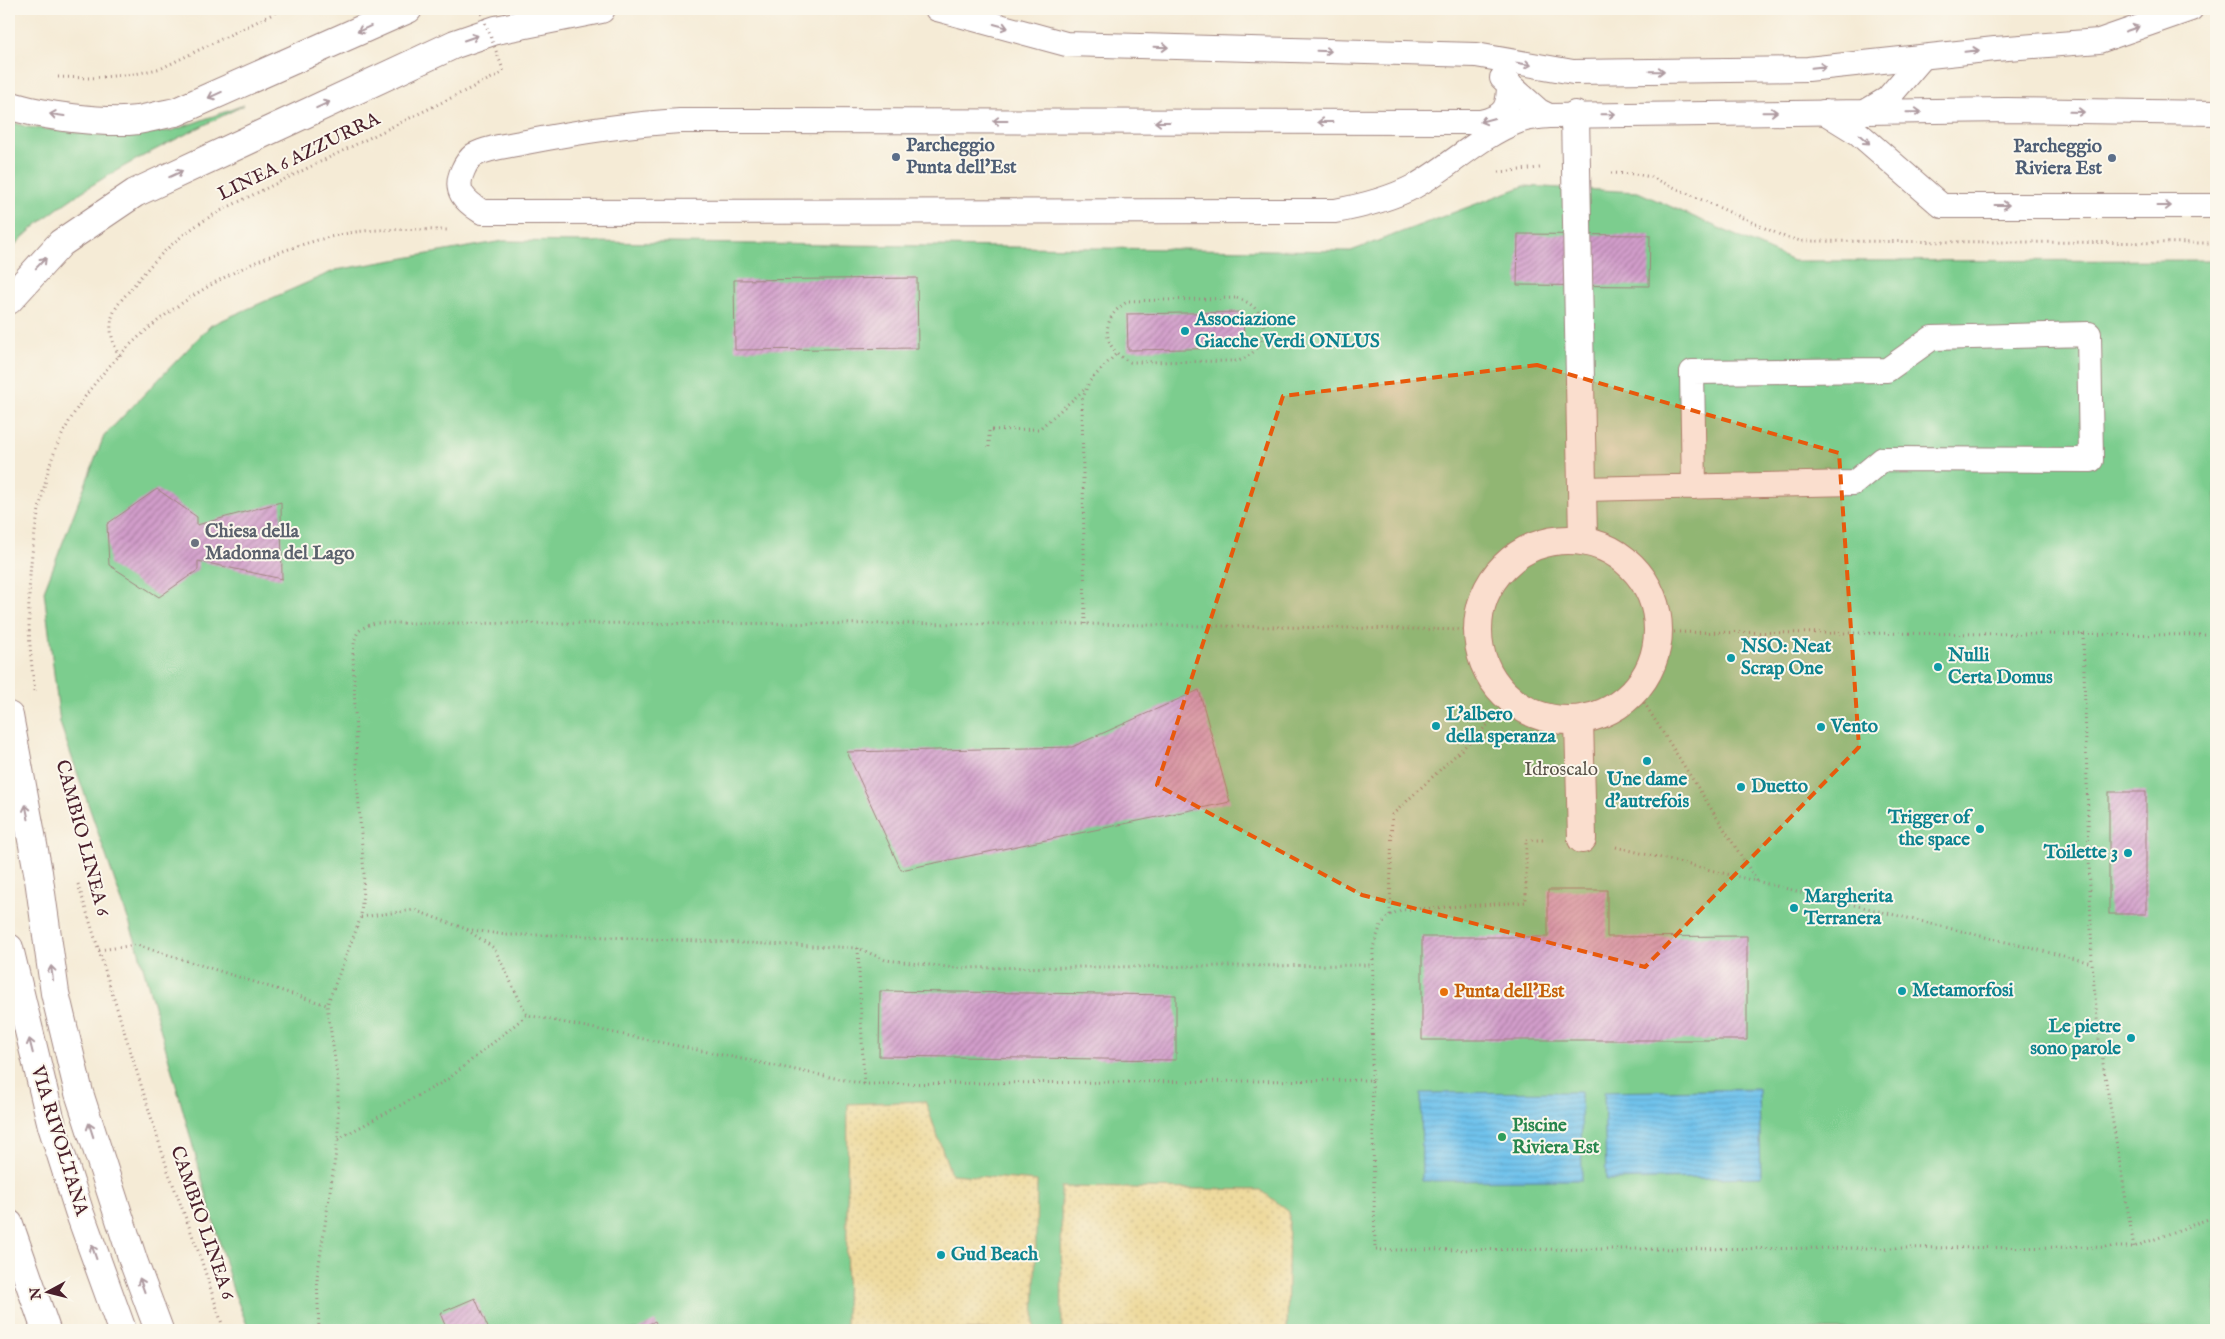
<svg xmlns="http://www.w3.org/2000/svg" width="2225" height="1339" font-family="'IM FELL English',serif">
	<defs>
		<pattern id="sand-dots" width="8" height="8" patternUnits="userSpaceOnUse" patternTransform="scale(1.25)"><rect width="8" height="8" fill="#eeda9e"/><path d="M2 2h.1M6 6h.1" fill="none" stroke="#cebb88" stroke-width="1.8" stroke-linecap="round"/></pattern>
		<pattern id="water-rules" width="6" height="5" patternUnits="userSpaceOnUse" patternTransform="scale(1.25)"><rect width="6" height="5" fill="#6fc2eb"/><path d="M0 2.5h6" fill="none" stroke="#62a6ca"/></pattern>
		<pattern id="building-hatch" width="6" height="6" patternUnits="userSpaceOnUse" patternTransform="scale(1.25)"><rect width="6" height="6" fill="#d19dca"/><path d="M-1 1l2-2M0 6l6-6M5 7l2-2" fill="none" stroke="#ac7fa4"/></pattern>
	</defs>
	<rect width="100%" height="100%" fill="#fbf7ec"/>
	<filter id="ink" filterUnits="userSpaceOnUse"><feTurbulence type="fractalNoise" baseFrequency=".02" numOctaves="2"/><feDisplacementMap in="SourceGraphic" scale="10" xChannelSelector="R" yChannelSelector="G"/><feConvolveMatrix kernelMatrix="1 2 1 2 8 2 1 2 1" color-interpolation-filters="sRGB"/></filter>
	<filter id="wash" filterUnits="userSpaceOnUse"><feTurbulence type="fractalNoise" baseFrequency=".0096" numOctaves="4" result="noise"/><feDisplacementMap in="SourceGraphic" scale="20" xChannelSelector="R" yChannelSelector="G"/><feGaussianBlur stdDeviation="1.12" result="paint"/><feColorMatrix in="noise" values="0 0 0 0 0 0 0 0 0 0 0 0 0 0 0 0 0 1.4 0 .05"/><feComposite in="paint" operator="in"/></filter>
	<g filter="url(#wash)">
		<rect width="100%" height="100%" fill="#f5ebd6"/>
		<g fill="#7bcd8e" stroke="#62765c">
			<path d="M 244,105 C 163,147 73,184 9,251 L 9,121 L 27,127 L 97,135 L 171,131 Z"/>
			<polygon points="1524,186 1638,192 1793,261 2216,260 2216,1330 249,1330 232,1287 137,945 60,723 44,591 104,436 211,325 336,270 503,241 1351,251"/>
		</g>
		<g fill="url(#sand-dots)" stroke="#9c7c64">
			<polygon points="925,1101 951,1174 1037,1181 1034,1330 846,1330 848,1104"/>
			<polygon points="1061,1187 1261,1190 1289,1212 1287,1330 1062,1330"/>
		</g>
		<g fill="url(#water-rules)" stroke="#5c708b">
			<polygon points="1759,1089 1761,1177 1606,1180 1604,1092"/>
			<polygon points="1581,1092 1582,1180 1422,1181 1421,1093"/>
		</g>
		<g id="blocks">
			<g fill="url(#building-hatch)">
				<polygon points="1518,234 1650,235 1649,286 1517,285"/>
				<polygon points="917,278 918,348 735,350 734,280"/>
				<polygon points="1243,312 1244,348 1128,350 1127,314"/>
				<polygon points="157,489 197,517 197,525 281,502 282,579 198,561 198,570 159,597 109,565 107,524"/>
				<polygon points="1199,690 1230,802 901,870 847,752 1072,747"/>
				<rect x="2109" y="792" width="37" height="122"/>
				<polygon points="1548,890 1607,890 1607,937 1747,936 1747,1040 1422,1040 1422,937 1548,937"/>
				<polygon points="880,991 1176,995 1176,1060 879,1056"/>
				<polygon points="475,1298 489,1330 447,1330 440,1313"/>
				<polygon points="655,1321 659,1330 637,1330"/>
			</g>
		</g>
	</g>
	<g filter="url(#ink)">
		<use href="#blocks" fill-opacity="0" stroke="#a08580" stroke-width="1"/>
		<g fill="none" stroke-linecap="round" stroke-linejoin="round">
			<g stroke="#a08580" stroke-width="26">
				<g id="lane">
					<polyline points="937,9 1066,44 1476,55 1573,72 1808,69 1995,49 2099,41 2191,9"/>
					<polyline points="1502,78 1539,111 1549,116 1865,112 1887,99 1923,57"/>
					<path d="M 1509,83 C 1509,107 1506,116 1481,122 L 680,121 C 628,124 577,132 526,142 C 509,146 489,147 474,155 C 470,158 465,165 463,170 C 453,191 465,201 482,212 L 1335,211 C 1363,206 1390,199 1415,186 C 1451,166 1481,135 1519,121 C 1529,117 1540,117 1549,116"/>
					<polyline points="1824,112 1858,133 1942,206 2216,206"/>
					<polyline points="1865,112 2006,110 2216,113"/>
					<polyline points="1582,489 1854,483 1883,459 2091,460 2089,334 1932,338 1887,370 1692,372 1694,487"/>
				</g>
			</g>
			<g stroke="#a08580" stroke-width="30">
				<g id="street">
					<polyline points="1575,115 1583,540"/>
					<circle cx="1568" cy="630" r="90"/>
					<polyline points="1579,720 1582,839"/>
				</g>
			</g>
			<g stroke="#a08580" stroke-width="30">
				<g id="highway">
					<path d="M 9,105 C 41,116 105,124 138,120 C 151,118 164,114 176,112 L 408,9"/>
					<polyline points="9,300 61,243 135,193 455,44 496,30 601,9"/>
					<polyline points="9,716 38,872 55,993 79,1093 134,1263 159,1330"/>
					<polyline points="9,948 52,1126 79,1211 122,1330"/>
					<polyline points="9,1224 46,1330"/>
				</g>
			</g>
			<g stroke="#a08580" stroke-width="3" stroke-dasharray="1 4" stroke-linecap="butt">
				<polyline points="58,77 91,78 135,74 162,68 283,9"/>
				<polyline points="1499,172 1540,168"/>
				<polyline points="1611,173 1635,174 1651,177 1785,237 1801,241 2216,243"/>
				<path d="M 1237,298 C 1273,309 1272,349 1238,361 L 1130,362 C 1100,348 1100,316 1129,301 Z"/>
				<path d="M 119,356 C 114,345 110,335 111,323 C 112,310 122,299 130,290 C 158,254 185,229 226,208 L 504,72"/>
				<polyline points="989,447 989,430 1039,429 1085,389"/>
				<polyline points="1085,624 1082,400 1089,382 1116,354"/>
				<polyline points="1659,632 2216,635"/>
				<polyline points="2083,634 2092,963 2099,1040 2134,1247"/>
				<polyline points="1636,690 1757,881"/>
				<path d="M 35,691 C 25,624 27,561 42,496 C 46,479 50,461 57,446 C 106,334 238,251 355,232 C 386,228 418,230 449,230"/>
				<polyline points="1616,847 2092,963"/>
				<polyline points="78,884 168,1171 199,1253 224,1330"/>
				<polyline points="1390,915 1392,815 1512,702"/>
				<polyline points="361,917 414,910 466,929 506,935 562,935 858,948 885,960 956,968 1373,965"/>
				<polyline points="467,930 494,948 527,1015"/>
				<polyline points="858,948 864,1084"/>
				<polyline points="99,950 137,945 327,1005"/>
				<polyline points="1372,1080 1373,947 1381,925 1390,915 1401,910 1526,902 1526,840 1546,840"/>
				<polyline points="338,1139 447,1080 527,1015 864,1084 1372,1080 1375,1250 2134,1247 2216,1216"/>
				<path d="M 319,1330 L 317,1277 L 338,1139 L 338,1080 L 327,1005 L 361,917 L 364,874 L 358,793 L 353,654 C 355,635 355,629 375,623 L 1085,624 L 1477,630"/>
			</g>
			<use href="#lane" stroke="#fff" stroke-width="24"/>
			<use href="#street" stroke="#fff" stroke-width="28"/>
			<use href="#highway" stroke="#fff" stroke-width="28"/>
			<polyline stroke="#a08580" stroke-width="3" stroke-dasharray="1 4" stroke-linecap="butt" points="480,9 504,72"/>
		</g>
		<defs><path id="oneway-shaft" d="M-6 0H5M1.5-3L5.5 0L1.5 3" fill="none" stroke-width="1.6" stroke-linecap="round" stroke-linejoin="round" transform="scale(1.25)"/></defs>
		<g stroke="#ae9aa0">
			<use href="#oneway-shaft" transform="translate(1001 26) rotate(15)"/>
			<use href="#oneway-shaft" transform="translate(364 29) rotate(156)"/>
			<use href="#oneway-shaft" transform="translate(2132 29) rotate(-19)"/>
			<use href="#oneway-shaft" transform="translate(471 38) rotate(-19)"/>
			<use href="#oneway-shaft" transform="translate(1161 47) rotate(2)"/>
			<use href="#oneway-shaft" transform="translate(1324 51) rotate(2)"/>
			<use href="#oneway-shaft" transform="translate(1972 51) rotate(-6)"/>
			<use href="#oneway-shaft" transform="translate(1524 64) rotate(10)"/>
			<use href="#oneway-shaft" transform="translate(1819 67) rotate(-6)"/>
			<use href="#oneway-shaft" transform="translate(1657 71) rotate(-1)"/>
			<use href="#oneway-shaft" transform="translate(215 95) rotate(156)"/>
			<use href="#oneway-shaft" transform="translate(323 105) rotate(-25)"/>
			<use href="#oneway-shaft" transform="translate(1770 112) rotate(-1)"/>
			<use href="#oneway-shaft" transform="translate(1914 112) rotate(-1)"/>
			<use href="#oneway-shaft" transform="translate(2077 112) rotate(1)"/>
			<use href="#oneway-shaft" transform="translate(1608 114) rotate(-1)"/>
			<use href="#oneway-shaft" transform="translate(57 115) rotate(-172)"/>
			<use href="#oneway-shaft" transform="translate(1487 120) rotate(165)"/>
			<use href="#oneway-shaft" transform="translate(1000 121) rotate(-180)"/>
			<use href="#oneway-shaft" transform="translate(1162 122) rotate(-180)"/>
			<use href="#oneway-shaft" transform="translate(1325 122) rotate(-180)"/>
			<use href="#oneway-shaft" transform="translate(1864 139) rotate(41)"/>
			<use href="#oneway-shaft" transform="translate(176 174) rotate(-25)"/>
			<use href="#oneway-shaft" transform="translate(2002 205)"/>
			<use href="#oneway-shaft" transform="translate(2164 206)"/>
			<use href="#oneway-shaft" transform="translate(41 263) rotate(-46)"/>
			<use href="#oneway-shaft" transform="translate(27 812) rotate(-101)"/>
			<use href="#oneway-shaft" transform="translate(52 973) rotate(-98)"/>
			<use href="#oneway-shaft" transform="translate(31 1046) rotate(-104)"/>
			<use href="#oneway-shaft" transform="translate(91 1130) rotate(-108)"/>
			<use href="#oneway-shaft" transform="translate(94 1252) rotate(-109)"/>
			<use href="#oneway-shaft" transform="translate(142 1285) rotate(-110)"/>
		</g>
	</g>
	<path fill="#e8590c" fill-opacity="0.2" stroke="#e8590c" stroke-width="4" stroke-dasharray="10 6" stroke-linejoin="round" d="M 1537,365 L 1839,453 L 1859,747 L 1645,967 L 1362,895 L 1157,785 L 1283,396 Z"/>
	<g fill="#5c6f8a" stroke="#fbf7ec" stroke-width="2">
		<circle cx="896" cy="157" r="5"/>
		<circle cx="2112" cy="158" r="5"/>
	</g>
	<g fill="#0f9aa8" stroke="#fbf7ec" stroke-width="2">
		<circle cx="1185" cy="331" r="5"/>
		<circle cx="1731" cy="658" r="5"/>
		<circle cx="1938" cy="667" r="5"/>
		<circle cx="1436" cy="726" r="5"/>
		<circle cx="1821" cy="727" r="5"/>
		<circle cx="1647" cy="761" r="5"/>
		<circle cx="1741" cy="787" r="5"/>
		<circle cx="1980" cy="829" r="5"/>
		<circle cx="2128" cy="853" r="5"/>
		<circle cx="1794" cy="908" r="5"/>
		<circle cx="1902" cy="991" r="5"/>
		<circle cx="2131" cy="1038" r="5"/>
		<circle cx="941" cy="1255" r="5"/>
	</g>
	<circle fill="#6b7280" stroke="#fbf7ec" stroke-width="2" cx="195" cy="543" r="5"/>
	<circle fill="#e8710a" stroke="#fbf7ec" stroke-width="2" cx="1444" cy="992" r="5"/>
	<circle fill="#2e9e5b" stroke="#fbf7ec" stroke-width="2" cx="1502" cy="1137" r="5"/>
	<g text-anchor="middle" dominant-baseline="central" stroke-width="4" stroke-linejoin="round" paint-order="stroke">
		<g font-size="19" font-weight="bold" fill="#4e5e75" stroke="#fbf7ec" text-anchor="start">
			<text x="906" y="146">Parcheggio<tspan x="906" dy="22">Punta dell'Est</tspan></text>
			<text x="2102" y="147" text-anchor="end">Parcheggio<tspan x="2102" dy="22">Riviera Est</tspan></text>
		</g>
		<g font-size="19" fill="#4a1f2b" stroke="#fbf7ec">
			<text transform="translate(299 157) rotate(-26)">LINEA 6 AZZURRA</text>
			<text transform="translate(82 838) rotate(75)">CAMBIO LINEA 6</text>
			<text transform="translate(59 1141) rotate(73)">VIA RIVOLTANA</text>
			<text transform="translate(202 1223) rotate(71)">CAMBIO LINEA 6</text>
		</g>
		<g font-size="19" font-weight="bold" fill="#0d838f" stroke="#fbf7ec" text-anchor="start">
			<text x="1195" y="320">Associazione<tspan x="1195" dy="22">Giacche Verdi ONLUS</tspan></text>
			<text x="1741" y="647">NSO: Neat<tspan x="1741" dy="22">Scrap One</tspan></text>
			<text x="1948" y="656">Nulli<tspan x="1948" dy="22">Certa Domus</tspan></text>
			<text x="1446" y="715">L'albero<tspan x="1446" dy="22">della speranza</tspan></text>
			<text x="1831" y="727">Vento</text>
			<text x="1647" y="780" text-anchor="middle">Une dame<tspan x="1647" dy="22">d'autrefois</tspan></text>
			<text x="1751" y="787">Duetto</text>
			<text x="1970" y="818" text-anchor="end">Trigger of<tspan x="1970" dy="22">the space</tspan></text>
			<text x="2118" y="853" text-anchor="end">Toilette 3</text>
			<text x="1804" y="897">Margherita<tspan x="1804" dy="22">Terranera</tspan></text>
			<text x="1912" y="991">Metamorfosi</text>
			<text x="2121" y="1027" text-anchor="end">Le pietre<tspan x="2121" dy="22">sono parole</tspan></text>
			<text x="951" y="1255">Gud Beach</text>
		</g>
		<g font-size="19" font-weight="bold" fill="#5b616d" stroke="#fbf7ec" text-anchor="start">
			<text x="205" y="532">Chiesa della<tspan x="205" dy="22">Madonna del Lago</tspan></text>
		</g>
		<g font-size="19" fill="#595349" stroke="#fbf7ec">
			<text x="1561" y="770">Idroscalo</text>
		</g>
		<g font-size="19" font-weight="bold" fill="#c56008" stroke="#fbf7ec" text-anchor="start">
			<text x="1454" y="992">Punta dell'Est</text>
		</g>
		<g font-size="19" font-weight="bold" fill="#27864d" stroke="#fbf7ec" text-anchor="start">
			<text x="1512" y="1126">Piscine<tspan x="1512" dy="22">Riviera Est</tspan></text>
		</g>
	</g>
	<rect width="2225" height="1339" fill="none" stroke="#fbf7ec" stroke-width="30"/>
	<g transform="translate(48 1292) rotate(263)" stroke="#fbf7ec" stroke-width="4" paint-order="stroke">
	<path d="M0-4L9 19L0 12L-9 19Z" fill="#4a1f2b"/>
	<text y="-8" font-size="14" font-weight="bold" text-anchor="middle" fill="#4a1f2b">N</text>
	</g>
</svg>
